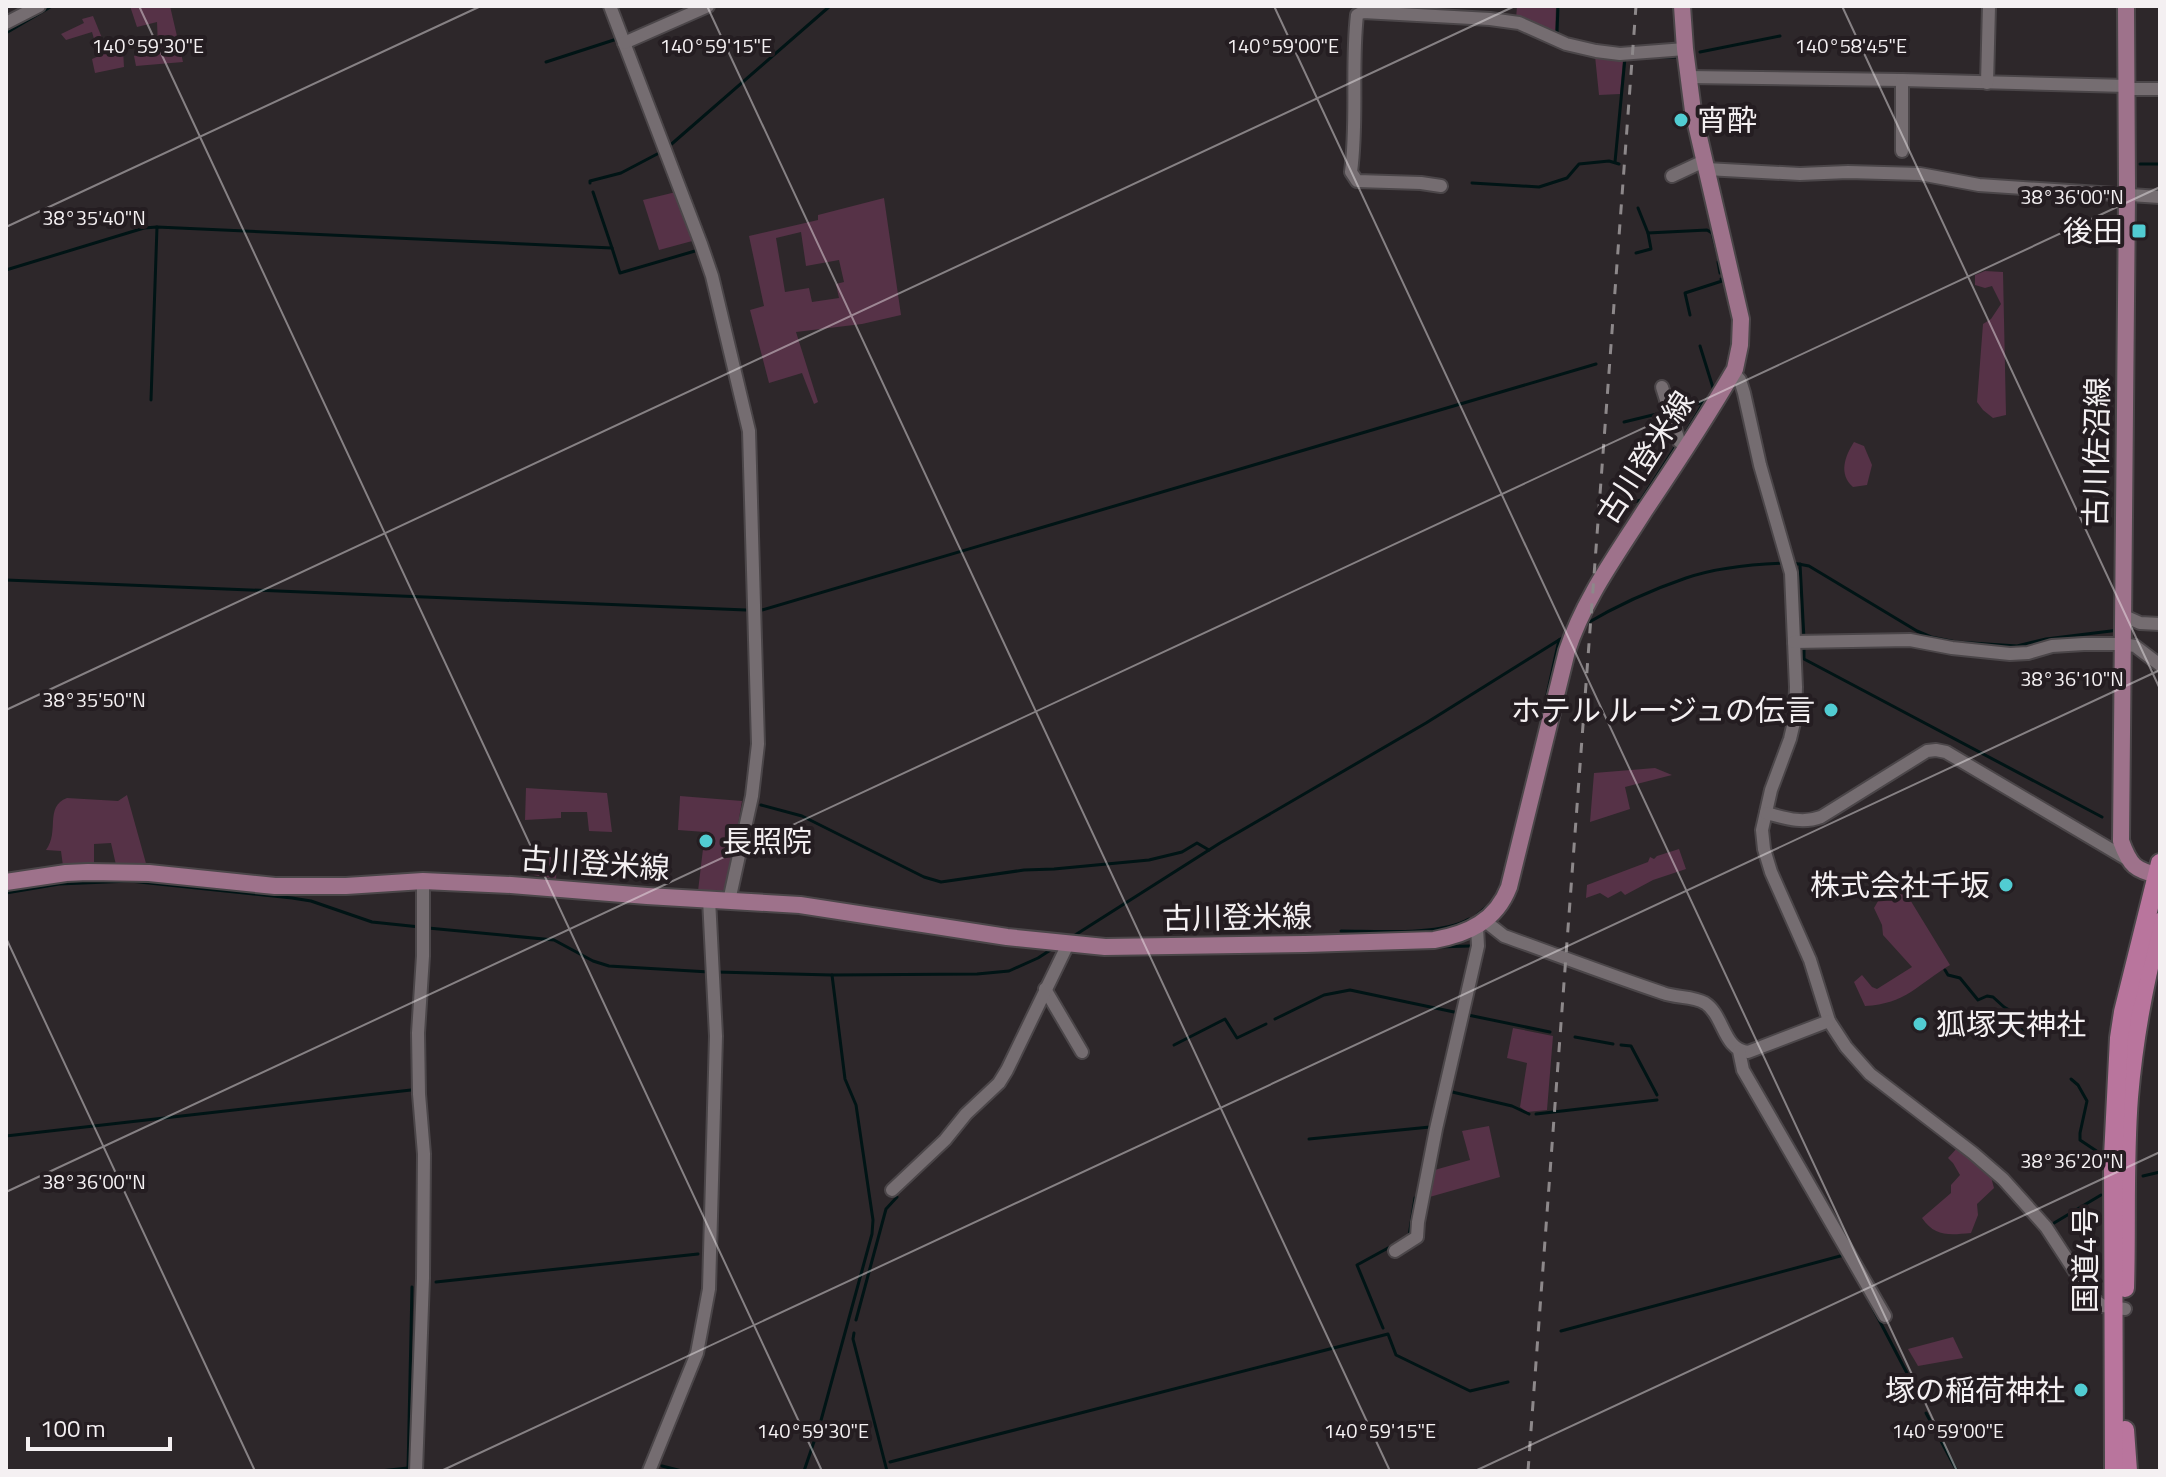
<svg xmlns="http://www.w3.org/2000/svg" width="2166" height="1477" font-family="'Titillium Web','Noto Sans JP',sans-serif">
	<rect width="100%" height="100%" fill="#2d272a"/>
	<g fill="#563247" fill-rule="evenodd">
		<polygon points="130,6 170,6 183,62 136,66 134,56 158,46 157,22 137,27"/>
		<polygon points="1517,6 1556,6 1555,36 1516,19"/>
		<polygon points="93,16 109,55 123,50 124,67 95,73 92,59 99,56 92,32 66,40 61,34 84,23 82,19"/>
		<polygon points="1595,56 1623,59 1620,94 1599,95"/>
		<polygon points="676,192 696,240 659,250 643,200"/>
		<path d="M 884,198 L 901,315 L 862,324 L 796,332 L 818,402 L 814,404 L 802,373 L 769,383 L 750,310 L 764,306 L 749,236 L 818,220 L 818,215 ZM 801,232 L 806,266 L 839,260 L 844,282 L 836,284 L 839,298 L 812,302 L 809,288 L 785,292 L 776,238 Z"/>
		<polygon points="1985,271 2003,272 2006,415 1993,418 1983,410 1977,402 1983,324 1991,319 2001,304 1992,286 1985,288 1975,285 1975,275"/>
		<path d="M 1854,442 L 1864,446 L 1872,465 L 1867,485 L 1853,487 C 1838,474 1845,456 1854,442 Z"/>
		<polygon points="1655,768 1672,775 1625,787 1630,809 1590,822 1594,773"/>
		<polygon points="526,788 607,793 612,832 589,831 587,812 561,812 561,818 525,820"/>
		<path d="M 127,795 L 147,867 L 116,865 L 111,843 L 94,844 L 94,867 L 63,866 L 61,851 L 46,850 C 60,831 44,807 67,798 L 118,801 Z"/>
		<polygon points="680,796 742,801 727,888 722,891 698,891 705,832 678,830"/>
		<polygon points="530,848 558,850 556,879 528,874"/>
		<polygon points="1679,849 1686,869 1653,880 1625,895 1621,891 1608,898 1600,893 1586,898 1587,885 1648,862 1650,857 1654,859 1657,856"/>
		<path d="M 1901,885 L 1950,965 C 1918,984 1906,1004 1865,1006 L 1854,982 L 1862,975 L 1872,987 L 1877,989 L 1912,967 L 1883,935 L 1882,925 L 1874,908 L 1881,896 Z"/>
		<polygon points="1513,1028 1553,1036 1547,1110 1527,1112 1520,1107 1527,1063 1507,1058"/>
		<polygon points="1489,1126 1500,1177 1426,1198 1431,1171 1470,1160 1462,1131"/>
		<path d="M 1958,1147 L 1991,1177 L 1994,1188 L 1977,1204 L 1978,1215 L 1971,1233 C 1949,1235 1935,1237 1922,1218 L 1951,1193 L 1951,1185 L 1960,1175 L 1953,1163 L 1948,1158 Z"/>
		<polygon points="1953,1337 1963,1358 1918,1366 1908,1349"/>
	</g>
	<g fill="none" stroke-linecap="round" stroke-linejoin="round">
		<g stroke="#001415" stroke-width="3">
			<polyline points="1557,32 1558,6"/>
			<polyline points="6,33 52,6"/>
			<polyline points="1700,52 1780,36"/>
			<polyline points="1655,57 1676,57"/>
			<polyline points="546,62 620,38"/>
			<polyline points="667,148 830,6"/>
			<polyline points="1615,162 1625,58"/>
			<polyline points="2140,164 2160,164"/>
			<polyline points="590,183 590,181 621,173 661,152"/>
			<polyline points="1472,183 1539,187 1567,178 1579,164 1609,161 1619,164"/>
			<polyline points="1648,233 1707,230 1712,233 1718,256"/>
			<polyline points="612,248 620,273 695,251"/>
			<polyline points="1636,253 1651,249 1648,233 1638,208"/>
			<polyline points="1718,262 1720,273"/>
			<polyline points="6,270 144,228 157,227 612,248 593,192"/>
			<polyline points="1690,315 1685,293 1722,281 1721,279"/>
			<polyline points="1700,346 1714,391"/>
			<polyline points="151,400 157,227"/>
			<polyline points="1674,410 1704,402 1683,437"/>
			<polyline points="1624,422 1661,413"/>
			<polyline points="1619,506 1641,500 1676,446"/>
			<polyline points="1793,563 1809,566 1917,631 1931,637 1956,642 2017,646 2046,639 2119,630"/>
			<polyline points="1800,564 1804,639"/>
			<polyline points="6,580 746,610"/>
			<polyline points="762,610 1596,364"/>
			<path d="M 1584,625 C 1616,606 1651,590 1686,578 C 1715,568 1755,564 1785,563"/>
			<polyline points="1804,647 1804,659 2102,817"/>
			<polyline points="1541,722 1559,640"/>
			<polyline points="761,805 802,816 924,877 941,882 1024,870 1054,869 1149,860 1182,852 1197,843 1209,850"/>
			<polyline points="6,893 59,884 130,881 292,898 311,901 372,922 420,927"/>
			<polyline points="1477,915 1489,905"/>
			<polyline points="428,928 554,940 593,961 609,966 709,972"/>
			<path d="M 1341,931 C 1376,931 1439,936 1469,919"/>
			<polyline points="1072,937 1220,843 1426,723 1567,635"/>
			<polyline points="1437,947 1469,946"/>
			<polyline points="1945,970 1948,975 1960,978 1978,1000 1987,996 1993,997 2004,1007 2011,1011 2024,1031"/>
			<polyline points="717,972 832,975 977,974 1009,971 1038,958 1052,949"/>
			<polyline points="1468,1015 1550,1032"/>
			<polyline points="1275,1019 1324,995 1350,990 1454,1012"/>
			<polyline points="1575,1037 1613,1044"/>
			<polyline points="1174,1045 1225,1019 1237,1038 1266,1024"/>
			<polyline points="1621,1045 1631,1046 1657,1095"/>
			<polyline points="2071,1079 2078,1085 2087,1101 2080,1133 2080,1140 2101,1154"/>
			<polyline points="1448,1091 1512,1106 1529,1114"/>
			<polyline points="1536,1114 1657,1100"/>
			<polyline points="6,1136 411,1090"/>
			<polyline points="1309,1139 1430,1127"/>
			<polyline points="2143,1176 2160,1172"/>
			<polyline points="2054,1223 2101,1195"/>
			<polyline points="1409,1236 1415,1198"/>
			<polyline points="436,1282 698,1254"/>
			<polyline points="1867,1297 1919,1396"/>
			<polyline points="856,1320 886,1209 897,1197"/>
			<polyline points="1383,1328 1357,1265 1399,1242"/>
			<polyline points="1561,1331 1844,1255"/>
			<polyline points="854,1333 853,1339 887,1471"/>
			<polyline points="1926,1413 1957,1471"/>
			<polyline points="890,1462 1388,1334 1396,1355 1470,1391 1508,1382"/>
			<polyline points="662,1466 682,1471"/>
			<polyline points="380,1471 408,1468"/>
			<polyline points="408,1471 412,1287"/>
			<polyline points="804,1471 820,1424 872,1234 873,1220 856,1105 845,1079 832,975"/>
		</g>
		<g stroke="#4b4649" stroke-width="16">
			<g id="minor">
				<polyline points="610,6 701,244 712,276 749,431 758,744 752,796 729,901"/>
				<polyline points="6,23 39,6"/>
				<polyline points="624,43 708,6"/>
				<polyline points="1688,77 1902,80 2127,86"/>
				<polyline points="1987,83 1989,6"/>
				<polyline points="2127,89 2160,89"/>
				<polyline points="1902,151 1902,80"/>
				<polyline points="1706,169 1800,174 1848,172 1920,174 1979,185 2160,197"/>
				<polyline points="1672,176 1704,161"/>
				<path d="M 1441,186 L 1421,183 L 1357,181 L 1351,172 C 1358,119 1351,67 1357,15 L 1363,12 L 1490,19 L 1519,23 L 1566,44 L 1596,51 L 1620,54 L 1685,49"/>
				<polyline points="1733,372 1740,380 1744,393 1760,465 1791,573 1796,687 1795,718 1790,739 1771,790 1762,830 1764,849 1771,872 1810,960 1829,1021 1846,1047 1870,1074 1973,1153 2003,1179 2046,1227 2093,1299 2103,1306 2125,1309"/>
				<polyline points="1662,387 1679,441 1686,446"/>
				<polyline points="2122,615 2140,623 2160,624"/>
				<polyline points="1794,642 1910,640 1952,648 2010,654 2028,653 2052,646 2084,644 2122,644 2135,646 2160,665"/>
				<path d="M 1766,813 C 1785,818 1802,824 1821,817 L 1927,751 L 1936,750 L 1946,752 L 2127,859"/>
				<path d="M 1485,921 L 1504,936 C 1557,955 1609,975 1663,993 C 1676,998 1693,996 1705,1003 C 1724,1015 1723,1050 1748,1052 L 1829,1021"/>
				<polyline points="1045,989 1082,1052"/>
				<polyline points="1739,1051 1743,1070 1885,1316"/>
				<polyline points="892,1190 945,1140 966,1114 999,1083 1007,1070 1068,944"/>
				<polyline points="1395,1251 1417,1237 1418,1222 1436,1129 1478,946 1477,927"/>
				<polyline points="416,1471 423,1278 424,1154 419,1094 418,1033 423,956 423,881"/>
				<polyline points="649,1471 697,1353 709,1289 716,1036 709,899"/>
			</g>
		</g>
		<g stroke="#4b4649" stroke-width="20">
			<g id="major">
				<path d="M 2126,6 L 2127,194 L 2121,841 C 2130,866 2135,870 2160,876"/>
				<path d="M 6,882 L 66,873 L 88,872 L 149,873 L 275,886 L 346,886 L 423,881 L 511,885 L 647,896 L 800,905 L 1007,937 L 1105,947 L 1305,944 L 1434,940 C 1468,934 1496,921 1509,887 L 1567,651 C 1584,599 1616,556 1645,510 C 1676,464 1707,417 1735,369 L 1740,345 L 1741,319 L 1693,111 L 1685,49 L 1682,6"/>
			</g>
		</g>
		<g stroke="#4b4649" stroke-width="22">
			<g id="highway">
				<path d="M 2125,1288 C 2127,1225 2124,1161 2129,1097 C 2134,1038 2145,979 2160,922"/>
				<polyline points="2125,1430 2128,1471"/>
				<polyline points="2114,1471 2113,1157 2119,1038 2123,1012 2160,863"/>
			</g>
		</g>
		<use href="#minor" stroke="#756d71" stroke-width="12"/>
		<use href="#major" stroke="#9e728b" stroke-width="16"/>
		<use href="#highway" stroke="#b9759d" stroke-width="18"/>
		<polyline stroke="#8d888a" stroke-width="3" stroke-dasharray="10 10" stroke-linecap="butt" points="1528,1471 1636,6"/>
	</g>
	<path fill="none" stroke="#f4f0f2" stroke-width="2" stroke-opacity="0.45" d="M 139,6 L 822,1471M 707,6 L 1390,1471M 1274,6 L 1957,1471M 1842,6 L 2160,689M 6,227 L 481,6M 6,710 L 1515,6M 6,938 L 255,1471M 6,1192 L 2160,187M 441,1471 L 2160,670M 1475,1471 L 2160,1152"/>
	<g fill="#51ccd2" stroke="#241d21" stroke-width="3">
		<circle cx="1681" cy="120" r="8"/>
		<rect x="2131" y="223" width="16" height="16" rx="4"/>
		<circle cx="1831" cy="710" r="8"/>
		<circle cx="706" cy="841" r="8"/>
		<circle cx="2006" cy="885" r="8"/>
		<circle cx="1920" cy="1024" r="8"/>
		<circle cx="2081" cy="1390" r="8"/>
	</g>
	<g text-anchor="middle" dominant-baseline="central" stroke-width="8" stroke-linejoin="round" paint-order="stroke">
		<g font-size="30" fill="#f4f0f2" stroke="#241d21" text-anchor="end">
			<text x="1697" y="120" text-anchor="start">宵酔</text>
			<text x="2123" y="231">後田</text>
			<text x="1815" y="710">ホテル ルージュの伝言</text>
			<text x="722" y="841" text-anchor="start">長照院</text>
			<text x="1990" y="885">株式会社千坂</text>
			<text x="1936" y="1024" text-anchor="start">狐塚天神社</text>
			<text x="2065" y="1390">塚の稲荷神社</text>
		</g>
		<g font-size="30" fill="#f4f0f2" stroke="#241d21">
			<text transform="translate(2096 452) rotate(-89)">古川佐沼線</text>
			<text transform="translate(1645 457) rotate(-57)">古川登米線</text>
			<text transform="translate(595 863) rotate(4)">古川登米線</text>
			<text transform="translate(1237 917) rotate(-1)">古川登米線</text>
			<text transform="translate(2085 1260) rotate(-90)">国道4号</text>
		</g>
	</g>
	<g font-size="20" text-anchor="middle" fill="#f4f0f2" stroke="#241d21" stroke-width="8" stroke-linejoin="round" paint-order="stroke">
		<text x="148" y="53">140°59'30"E</text>
		<text x="716" y="53">140°59'15"E</text>
		<text x="1283" y="53">140°59'00"E</text>
		<text x="1851" y="53">140°58'45"E</text>
		<text x="2072" y="204">38°36'00"N</text>
		<text x="94" y="225">38°35'40"N</text>
		<text x="2072" y="686">38°36'10"N</text>
		<text x="94" y="707">38°35'50"N</text>
		<text x="2072" y="1168">38°36'20"N</text>
		<text x="94" y="1189">38°36'00"N</text>
		<text x="813" y="1438">140°59'30"E</text>
		<text x="1380" y="1438">140°59'15"E</text>
		<text x="1948" y="1438">140°59'00"E</text>
	</g>
	<rect width="2166" height="1477" fill="none" stroke="#f4f0f2" stroke-width="16"/>
	<path d="M28 1437v12h142v-12" fill="none" stroke="#f4f0f2" stroke-width="4"/>
	<text x="40" y="1437" font-size="24" fill="#f4f0f2" stroke="#241d21" stroke-width="6" paint-order="stroke">100 m</text>
</svg>
